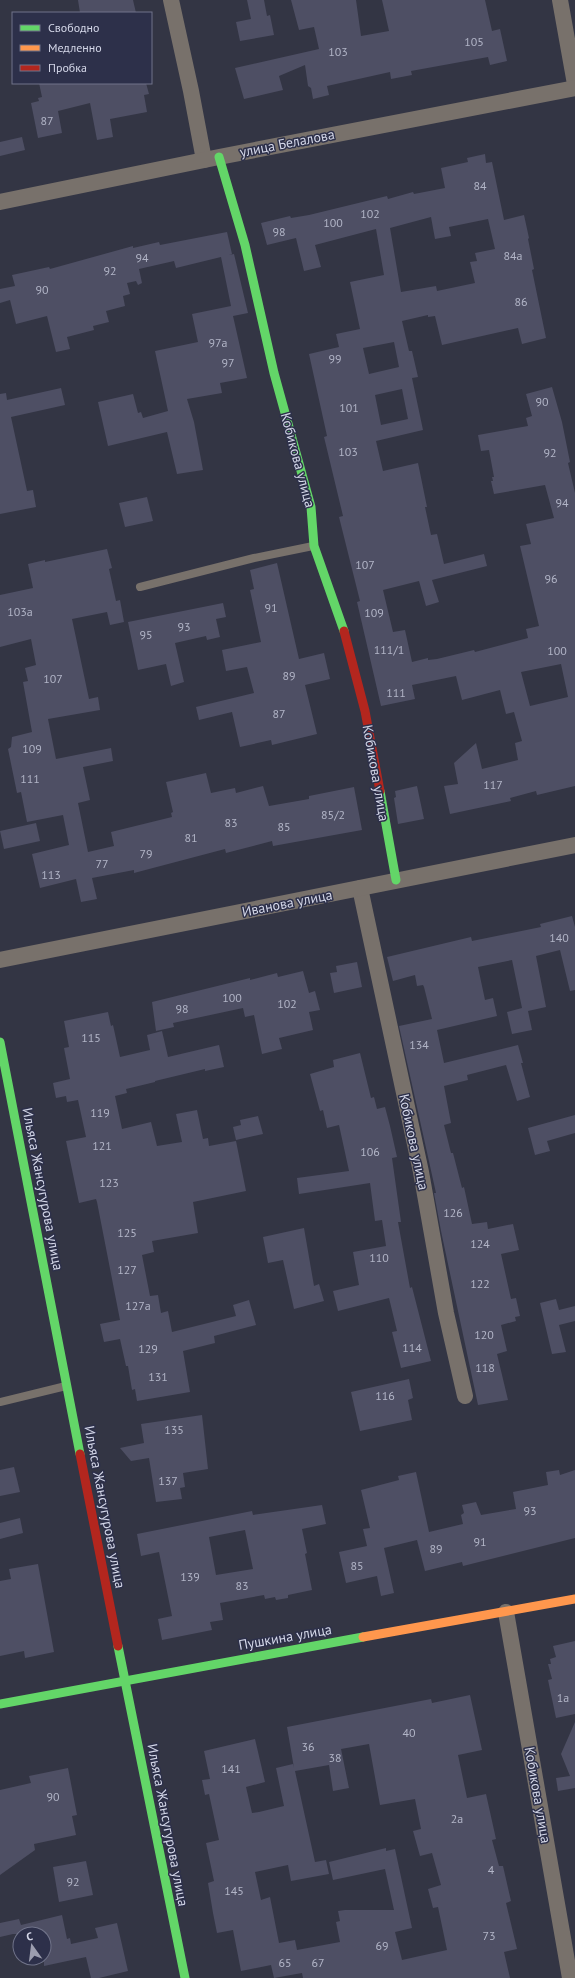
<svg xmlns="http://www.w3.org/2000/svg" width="575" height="1978" font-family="'PT Sans',sans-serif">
	<rect width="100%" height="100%" fill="#333544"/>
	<g fill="#4e4f64" fill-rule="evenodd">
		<polygon points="78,0 133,0 136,13 80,13"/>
		<polygon points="247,0 264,0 267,16 270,15 274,35 240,41 236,22 251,19"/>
		<polygon points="291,0 356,0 361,36 389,31 382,0 485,0 492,31 500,29 507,61 490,65 488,57 411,71 412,75 391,79 390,72 327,86 329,95 313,99 311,88 308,86 305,65 279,76 283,90 244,99 235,68 319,49 314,27 299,30"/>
		<polygon points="39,83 146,83 149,94 144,95 147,112 110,119 113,137 97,140 90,103 58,111 62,133 38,138 31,103 39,101 38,98 42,97"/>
		<polygon points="22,137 25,150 0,156 0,142"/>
		<path d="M 485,154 L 486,163 L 492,162 L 504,220 L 524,215 L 529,238 L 528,239 L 534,269 L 532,270 L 546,338 L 522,344 L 518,328 L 442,345 L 435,316 L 428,317 L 428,315 L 402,321 L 409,351 L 412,351 L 418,377 L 412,378 L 423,430 L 376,441 L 383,471 L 418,463 L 427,507 L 425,507 L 431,535 L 437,534 L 444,564 L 484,554 L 487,566 L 432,580 L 439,602 L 426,606 L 419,581 L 383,590 L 393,632 L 405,630 L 412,662 L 428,658 L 428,660 L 437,659 L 474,650 L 475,652 L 528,638 L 526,629 L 539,626 L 520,546 L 531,544 L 526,524 L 554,518 L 545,485 L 494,494 L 491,481 L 493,481 L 492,477 L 494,477 L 489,450 L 481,451 L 478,435 L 528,426 L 526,418 L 532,416 L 526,394 L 552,387 L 562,422 L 570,462 L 568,463 L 575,493 L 575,786 L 537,795 L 536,791 L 510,798 L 511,801 L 450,814 L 444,786 L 458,784 L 454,763 L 476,743 L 482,769 L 518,760 L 515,743 L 522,741 L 514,712 L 506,714 L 500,690 L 462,700 L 456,676 L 412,685 L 415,699 L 381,706 L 357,602 L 360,601 L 339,517 L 343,516 L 324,437 L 327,436 L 309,354 L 339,347 L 336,334 L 360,329 L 350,282 L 384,275 L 376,229 L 315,245 L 321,267 L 304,271 L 296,238 L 267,245 L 261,223 L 290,216 L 291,218 L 309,215 L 387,196 L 388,199 L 413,192 L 414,194 L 445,188 L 441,168 L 468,162 L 467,158 ZM 431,217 L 435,239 L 451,236 L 449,227 L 488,219 L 495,249 L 475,253 L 477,261 L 470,262 L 475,283 L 437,291 L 436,286 L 401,292 L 390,228 ZM 394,342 L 399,367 L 369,374 L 363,348 ZM 402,389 L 408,419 L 381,425 L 375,395 ZM 561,664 L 568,697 L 530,706 L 521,672 Z"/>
		<polygon points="227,232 232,254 229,255 234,254 248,313 233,316 247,378 220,383 222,393 187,399 194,422 203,470 177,474 167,432 108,446 98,402 133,394 138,413 141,412 143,418 168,411 155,351 198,342 192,314 231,306 221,257 176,268 174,261 139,269 142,283 138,285 136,281 127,283 130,294 123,296 125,306 106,311 109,322 93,326 94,330 67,337 70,349 56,352 47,316 16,324 10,300 0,303 0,289 15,286 12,275 49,267 50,269 133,246 133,248 159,242 160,245"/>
		<polygon points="61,388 65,405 11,417 27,491 33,490 36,507 0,514 0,394 6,393 7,400"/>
		<polygon points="147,497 153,521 125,527 119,503"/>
		<polygon points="107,549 112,568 109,569 116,601 120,600 124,622 110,625 107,612 72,619 89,699 98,697 100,710 48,719 56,759 111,748 113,761 83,767 90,800 78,803 88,852 114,846 111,832 172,817 171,813 173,812 166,782 206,773 211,793 235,788 236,793 263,786 269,806 309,799 309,796 354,787 362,830 273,846 272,841 226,853 225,849 134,873 134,870 92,878 97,899 81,902 76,879 40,888 32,854 69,845 63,815 27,822 21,792 17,793 8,749 11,747 12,737 32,732 23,682 28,681 25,668 36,665 31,639 0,647 0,595 33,588 28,564 45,560 45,562"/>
		<polygon points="277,563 299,659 324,653 330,679 305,685 317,734 272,745 271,740 240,747 232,712 199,720 196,707 254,693 247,667 226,671 222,650 261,642 250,590 254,589 250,570"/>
		<polygon points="223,603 226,617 216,619 220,637 207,640 206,636 175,643 184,682 171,686 166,664 138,670 128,622"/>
		<polygon points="417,786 424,819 398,824 394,798 396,797 395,791"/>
		<polygon points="36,823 40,841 4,849 0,831"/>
		<polygon points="572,916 575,927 575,990 570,991 560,950 536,956 546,1007 528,1011 532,1030 512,1034 507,1012 522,1008 512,960 478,967 485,1000 493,998 497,1016 437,1030 444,1063 518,1045 523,1063 521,1063 530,1097 517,1101 506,1065 467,1075 468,1080 444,1086 451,1123 444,1125 451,1153 453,1153 462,1188 464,1187 472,1224 487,1222 488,1229 513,1224 519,1250 501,1254 511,1299 516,1298 520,1316 515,1317 516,1321 501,1325 507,1351 497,1354 508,1400 478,1405 441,1231 434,1193 436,1193 399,1026 432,1019 424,987 423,985 417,986 415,975 393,981 387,957 471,937 472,941 541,927 540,924"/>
		<polygon points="357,962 362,987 334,993 330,973 337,972 336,966"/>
		<polygon points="303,971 309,993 315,991 320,1010 309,1012 313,1030 279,1038 282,1049 262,1054 254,1015 245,1017 243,1008 173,1023 174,1027 156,1031 152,1002 250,978 250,980 277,973 278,977"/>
		<polygon points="108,1012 111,1026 113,1025 120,1057 150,1050 147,1035 162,1031 168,1057 219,1045 224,1067 205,1071 205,1069 155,1081 155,1082 126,1089 127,1093 115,1096 122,1129 151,1122 157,1146 182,1142 176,1114 197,1110 203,1139 208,1138 209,1146 236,1141 246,1191 193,1202 198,1233 152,1241 154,1252 142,1255 150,1296 158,1295 161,1313 168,1311 172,1332 236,1316 233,1305 249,1300 256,1325 214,1336 215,1343 183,1351 190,1392 137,1401 135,1389 132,1390 128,1366 126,1366 120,1339 104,1342 100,1324 120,1320 97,1202 96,1199 79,1203 66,1141 86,1137 78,1100 67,1102 66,1096 56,1098 53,1083 70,1079 64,1048 69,1047 64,1021"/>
		<polygon points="360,1053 371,1098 374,1097 377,1109 385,1107 390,1126 397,1157 392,1158 401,1222 398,1222 410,1288 412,1287 431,1361 401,1368 392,1332 397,1331 389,1298 338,1311 333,1291 359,1285 353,1252 386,1246 382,1220 375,1221 370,1183 299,1194 297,1178 349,1171 339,1125 327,1128 323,1110 320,1111 310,1074 334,1067 333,1060"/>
		<polygon points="575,1115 575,1133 547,1141 550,1151 535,1155 528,1128"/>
		<polygon points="258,1116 263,1134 236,1140 233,1127 241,1125 240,1120"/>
		<polygon points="304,1228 314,1286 319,1284 324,1301 294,1309 283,1260 268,1263 263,1237"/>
		<polygon points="556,1299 559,1310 575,1306 575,1321 559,1325 566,1352 552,1354 540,1303"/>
		<polygon points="409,1379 413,1398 408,1400 412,1420 360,1431 351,1392"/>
		<polygon points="202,1415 208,1469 183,1473 185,1487 180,1488 182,1499 156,1502 149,1458 131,1461 120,1448 144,1443 141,1424"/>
		<polygon points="14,1467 20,1492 0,1496 0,1470"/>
		<polygon points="559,1470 560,1475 575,1470 575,1538 463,1566 462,1562 425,1571 417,1540 384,1548 394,1593 381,1596 377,1576 346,1583 339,1552 367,1546 363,1529 370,1528 361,1490 399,1480 398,1476 416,1472 429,1532 463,1524 461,1515 464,1513 462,1505 476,1502 481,1515 516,1509 513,1492 548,1485 546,1472"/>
		<path d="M 322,1505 L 326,1524 L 302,1529 L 307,1553 L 305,1554 L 312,1590 L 288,1595 L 288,1598 L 276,1600 L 275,1597 L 265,1599 L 264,1595 L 220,1603 L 223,1620 L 210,1622 L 212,1630 L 162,1640 L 158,1619 L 172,1616 L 159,1552 L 141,1556 L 137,1534 L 252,1511 L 253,1515 ZM 245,1530 L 253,1569 L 216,1575 L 209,1537 Z"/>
		<polygon points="20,1518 23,1533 0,1539 0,1523"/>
		<polygon points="38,1564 54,1652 25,1658 24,1651 0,1656 0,1581 11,1579 9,1569"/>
		<polygon points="575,1641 575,1714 556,1718 548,1680 552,1679 548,1664 551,1664 550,1659 556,1657 553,1646"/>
		<path d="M 470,1695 L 482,1750 L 458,1755 L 467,1798 L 486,1794 L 496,1839 L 492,1840 L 499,1866 L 503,1866 L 511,1901 L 506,1903 L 517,1949 L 504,1952 L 510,1978 L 303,1978 L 302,1973 L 274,1978 L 271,1965 L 241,1971 L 233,1930 L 217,1933 L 213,1913 L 208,1883 L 214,1881 L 206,1843 L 219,1840 L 209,1794 L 205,1795 L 202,1780 L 210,1779 L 204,1751 L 255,1739 L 265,1782 L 246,1787 L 252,1813 L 259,1812 L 284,1806 L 276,1768 L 293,1764 L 294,1768 L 287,1727 L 431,1699 L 432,1703 ZM 369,1744 L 380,1805 L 415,1799 L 421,1829 L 413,1831 L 420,1856 L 432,1853 L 441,1885 L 428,1889 L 433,1908 L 438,1907 L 447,1950 L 402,1960 L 395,1932 L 412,1928 L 395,1849 L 386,1851 L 386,1848 L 329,1862 L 333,1880 L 385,1869 L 394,1910 L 345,1910 L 338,1911 L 340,1921 L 336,1922 L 340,1942 L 297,1950 L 295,1940 L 279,1943 L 270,1897 L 261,1900 L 255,1872 L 288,1865 L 291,1881 L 329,1874 L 326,1860 L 315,1862 L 295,1771 L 329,1765 L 333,1791 L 349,1788 L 341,1749 Z"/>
		<polygon points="575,1722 575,1788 558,1791 556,1778 570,1776 561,1754"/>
		<polygon points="68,1768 77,1815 72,1816 76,1835 34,1844 35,1850 0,1875 0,1790 31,1783 29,1776"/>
		<polygon points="86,1861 93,1895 59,1902 53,1867"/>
		<polygon points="62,1915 67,1939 70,1938 71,1944 98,1938 95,1928 117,1923 128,1971 99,1978 91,1978 86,1957 44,1966 44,1934 13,1934 0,1937 0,1923 19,1919 21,1925"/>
	</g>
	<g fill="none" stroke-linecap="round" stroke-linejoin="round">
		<g stroke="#78716b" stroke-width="8">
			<polyline points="140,587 254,558 313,546"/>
			<polyline points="0,1402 66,1386"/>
		</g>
		<g stroke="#78716b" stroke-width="16">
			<polyline points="171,0 191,91 204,160"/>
			<polyline points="560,0 575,84"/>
			<polyline points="0,202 219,157 575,88"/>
			<polyline points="360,888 421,1172 446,1313 465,1396"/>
			<polyline points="0,960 575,845"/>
			<polyline points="506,1612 570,1978"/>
		</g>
		<g stroke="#63d668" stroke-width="9">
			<polyline points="219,157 245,245 274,373 311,507 314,546 344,631"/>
			<polyline points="380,791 396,880"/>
			<polyline points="0,1042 80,1454"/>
			<polyline points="118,1646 185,1978"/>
			<polyline points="0,1704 363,1637"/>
		</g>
		<polyline stroke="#ff974d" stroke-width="9" points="363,1637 575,1599"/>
		<g stroke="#b3261e" stroke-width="9">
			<polyline points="344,631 365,711 380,791"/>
			<polyline points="80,1454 118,1646"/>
		</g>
	</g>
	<g text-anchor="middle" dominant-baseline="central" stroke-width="3" stroke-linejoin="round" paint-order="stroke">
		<g font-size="12" fill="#b2b5c7">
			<text x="474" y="41">105</text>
			<text x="338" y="51">103</text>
			<text x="47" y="120">87</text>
			<text x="480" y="185">84</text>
			<text x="370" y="213">102</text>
			<text x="333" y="222">100</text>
			<text x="279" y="231">98</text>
			<text x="513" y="255">84а</text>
			<text x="142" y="257">94</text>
			<text x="110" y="270">92</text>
			<text x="42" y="289">90</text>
			<text x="521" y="301">86</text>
			<text x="218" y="342">97а</text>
			<text x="335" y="358">99</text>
			<text x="228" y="362">97</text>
			<text x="542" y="401">90</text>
			<text x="349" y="407">101</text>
			<text x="348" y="451">103</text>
			<text x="550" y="452">92</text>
			<text x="562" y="502">94</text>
			<text x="365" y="564">107</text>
			<text x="551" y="578">96</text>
			<text x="271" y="607">91</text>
			<text x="20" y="611">103а</text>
			<text x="374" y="612">109</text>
			<text x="184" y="626">93</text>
			<text x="146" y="634">95</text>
			<text x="389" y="649">111/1</text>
			<text x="557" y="650">100</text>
			<text x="289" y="675">89</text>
			<text x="53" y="678">107</text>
			<text x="396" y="692">111</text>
			<text x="279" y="713">87</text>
			<text x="32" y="748">109</text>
			<text x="30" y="778">111</text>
			<text x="493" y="784">117</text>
			<text x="333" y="814">85/2</text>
			<text x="231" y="822">83</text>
			<text x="284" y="826">85</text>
			<text x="191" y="837">81</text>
			<text x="146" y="853">79</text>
			<text x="102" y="863">77</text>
			<text x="51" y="874">113</text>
			<text x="559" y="937">140</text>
			<text x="232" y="997">100</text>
			<text x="287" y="1003">102</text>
			<text x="182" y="1008">98</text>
			<text x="91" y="1037">115</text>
			<text x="419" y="1044">134</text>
			<text x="100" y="1112">119</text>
			<text x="102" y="1145">121</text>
			<text x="370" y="1151">106</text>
			<text x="109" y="1182">123</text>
			<text x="453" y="1212">126</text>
			<text x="127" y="1232">125</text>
			<text x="480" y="1243">124</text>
			<text x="379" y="1257">110</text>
			<text x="127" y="1269">127</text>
			<text x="480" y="1283">122</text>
			<text x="138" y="1305">127а</text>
			<text x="484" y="1334">120</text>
			<text x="412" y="1347">114</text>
			<text x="148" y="1348">129</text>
			<text x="485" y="1367">118</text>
			<text x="158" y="1376">131</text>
			<text x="385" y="1395">116</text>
			<text x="174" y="1429">135</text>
			<text x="168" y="1480">137</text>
			<text x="530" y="1510">93</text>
			<text x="480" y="1541">91</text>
			<text x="436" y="1548">89</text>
			<text x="357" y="1565">85</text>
			<text x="190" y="1576">139</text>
			<text x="242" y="1585">83</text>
			<text x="563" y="1697">1а</text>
			<text x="409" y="1732">40</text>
			<text x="308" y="1746">36</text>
			<text x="335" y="1757">38</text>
			<text x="231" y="1768">141</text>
			<text x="53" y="1796">90</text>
			<text x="457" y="1818">2а</text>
			<text x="491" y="1869">4</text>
			<text x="73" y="1881">92</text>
			<text x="234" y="1890">145</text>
			<text x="489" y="1935">73</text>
			<text x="382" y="1945">69</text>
			<text x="285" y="1962">65</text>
			<text x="318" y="1962">67</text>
		</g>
		<g font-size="14" fill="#d4d7e8" stroke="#2d304a">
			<text transform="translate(287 143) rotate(-11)">улица Белалова</text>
			<text transform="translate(298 460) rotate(75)">Кобикова улица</text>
			<text transform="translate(376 773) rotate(80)">Кобикова улица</text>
			<text transform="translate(287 903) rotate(-11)">Иванова улица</text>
			<text transform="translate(414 1142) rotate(78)">Кобикова улица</text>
			<text transform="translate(43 1189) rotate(79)">Ильяса Жансугурова улица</text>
			<text transform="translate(105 1507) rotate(79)">Ильяса Жансугурова улица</text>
			<text transform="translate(285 1637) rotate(-10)">Пушкина улица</text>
			<text transform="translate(538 1795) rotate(80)">Кобикова улица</text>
			<text transform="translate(168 1825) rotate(79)">Ильяса Жансугурова улица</text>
		</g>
	</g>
	<rect x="12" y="12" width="140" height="72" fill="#2d304a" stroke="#707389"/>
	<rect x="20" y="25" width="20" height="6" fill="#63d668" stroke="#707389"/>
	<text x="48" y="32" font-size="12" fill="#d4d7e8">Свободно</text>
	<rect x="20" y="45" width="20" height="6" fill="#ff974d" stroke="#707389"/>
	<text x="48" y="52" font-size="12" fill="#d4d7e8">Медленно</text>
	<rect x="20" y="65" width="20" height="6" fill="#b3261e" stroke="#707389"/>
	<text x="48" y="72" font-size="12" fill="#d4d7e8">Пробка</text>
	<g transform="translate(32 1946) rotate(346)"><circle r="19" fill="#2d304a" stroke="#707389"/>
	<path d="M0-3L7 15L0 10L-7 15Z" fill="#9c9eaf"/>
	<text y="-6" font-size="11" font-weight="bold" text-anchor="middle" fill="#d4d7e8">С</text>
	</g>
</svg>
